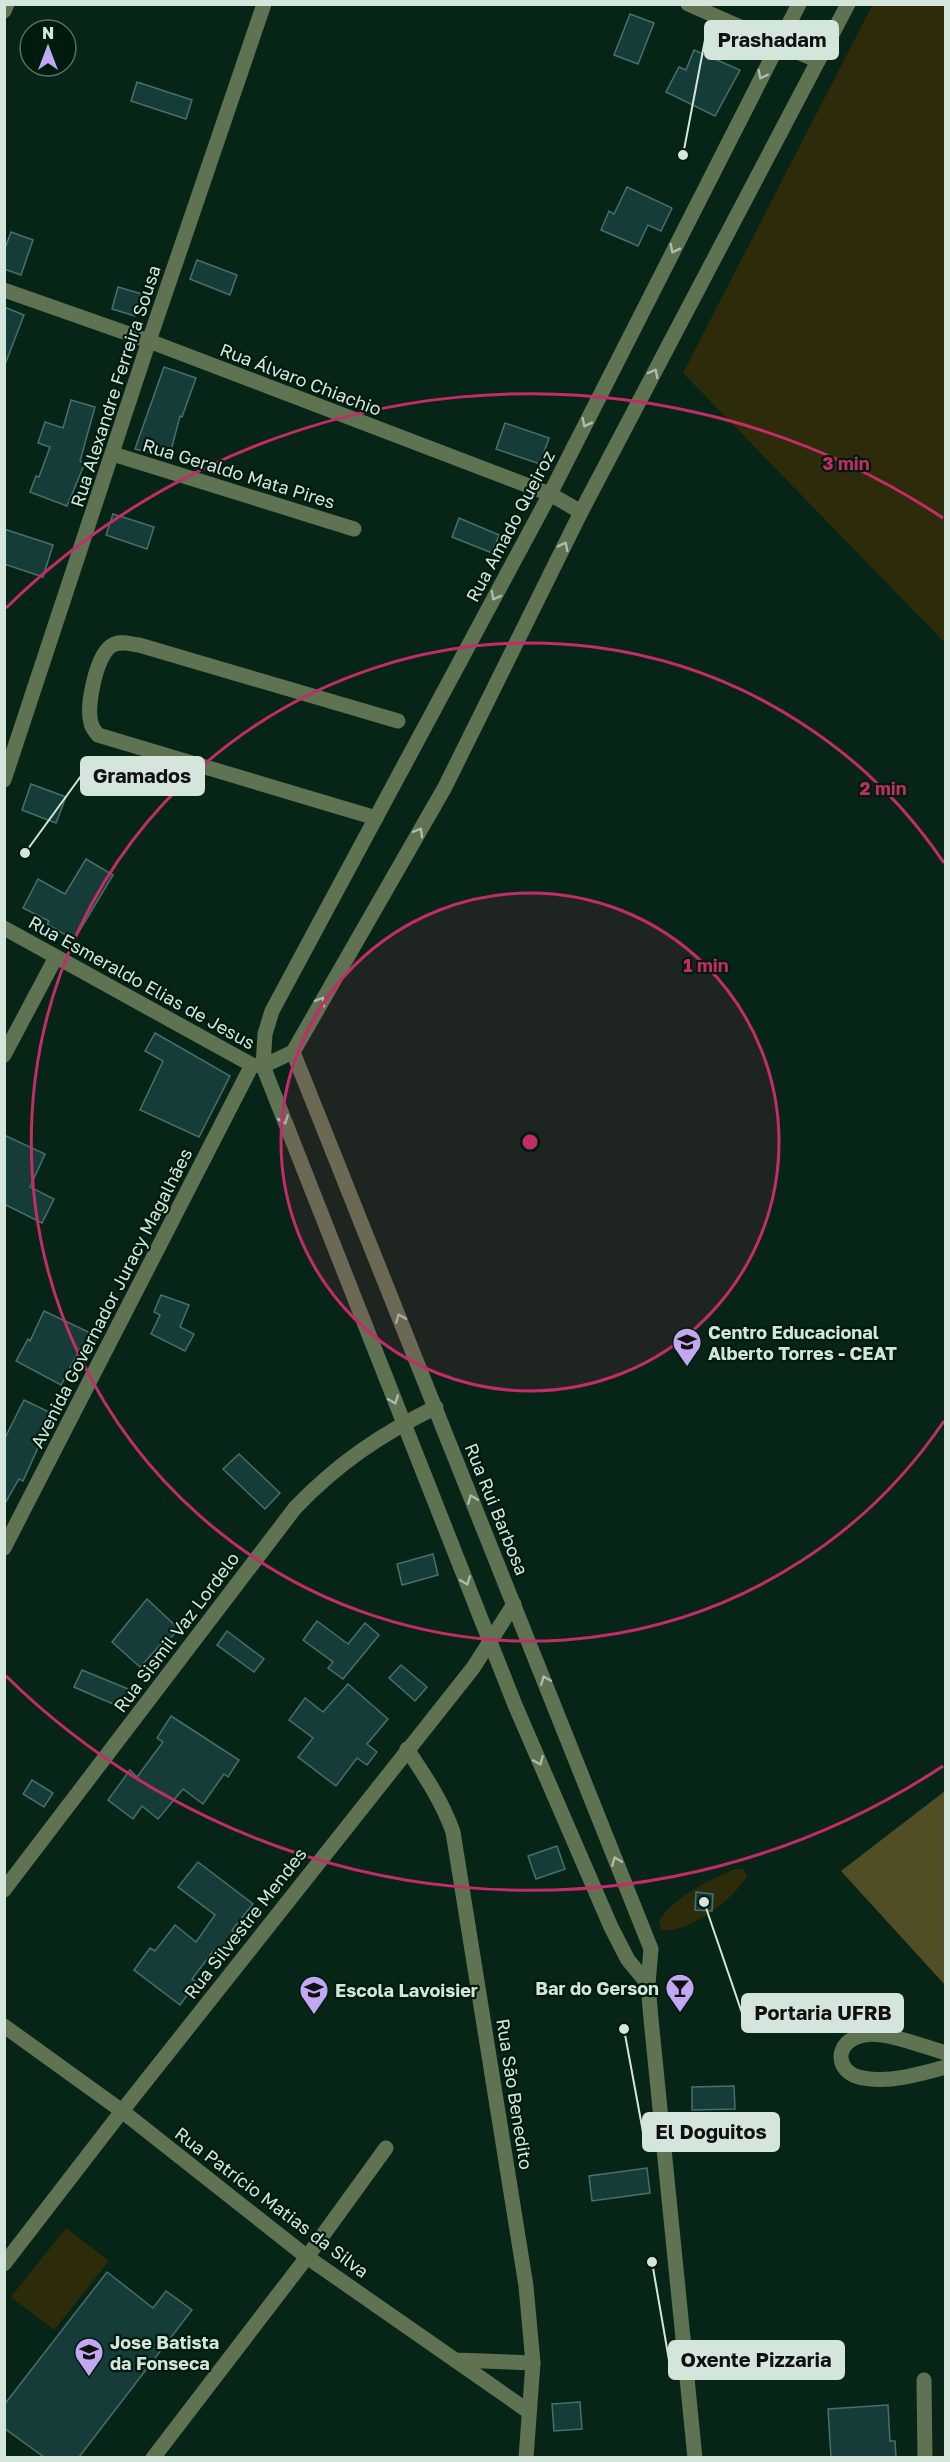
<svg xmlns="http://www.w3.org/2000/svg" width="950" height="2462" font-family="'Golos Text',sans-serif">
	<rect width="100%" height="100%" fill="#072517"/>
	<g fill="#2e2b0a">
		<polygon points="873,4 945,5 945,643 683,373"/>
		<path d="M 735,1869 L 743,1869 L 747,1876 C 734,1899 688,1934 661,1930 L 659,1921 C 674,1897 708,1880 735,1869 Z"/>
		<polygon points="66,2228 109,2261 54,2330 11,2297"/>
	</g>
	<polygon fill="#514e26" points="945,1791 945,1985 841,1871"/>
	<g fill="#153c39" stroke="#486f6b" stroke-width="1.5">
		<polygon points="630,14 654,23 638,64 614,55"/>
		<polygon points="694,50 740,70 715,116 666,92 679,67 686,70"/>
		<polygon points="137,82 192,100 186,119 131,101"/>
		<polygon points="627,187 672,208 661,231 648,225 638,246 601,230 609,211 614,214"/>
		<polygon points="11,232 33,240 21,275 4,269 4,251"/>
		<polygon points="197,260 237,275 230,295 190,279"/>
		<polygon points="118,287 142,294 135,316 112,309"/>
		<polygon points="4,307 24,315 6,362 4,361"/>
		<polygon points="164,367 196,378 182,417 180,416 169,458 135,449"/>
		<polygon points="71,400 95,407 80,461 85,463 67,506 30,492 36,476 39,477 50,447 38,443 45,422 63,428"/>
		<polygon points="505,423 549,438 540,464 496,449"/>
		<polygon points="113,514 154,527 147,549 106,535"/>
		<polygon points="459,518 499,535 492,553 452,537"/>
		<polygon points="4,529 53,545 43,577 4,564"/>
		<polygon points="31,784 66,797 56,823 22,810"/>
		<polygon points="86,859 113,875 74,940 47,924 49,921 23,908 38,879 65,894"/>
		<polygon points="155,1033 230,1076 199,1137 140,1110 163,1061 145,1051"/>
		<polygon points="4,1135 45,1154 30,1187 54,1199 42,1223 4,1204"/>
		<polygon points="161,1295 189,1305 180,1327 194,1334 185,1351 151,1334 160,1315 154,1312"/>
		<polygon points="44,1311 97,1336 89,1353 80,1349 61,1385 16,1361 28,1339 30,1341"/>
		<polygon points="24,1400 53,1414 23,1481 19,1479 4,1505 4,1440"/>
		<polygon points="239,1454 280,1493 265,1509 223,1469"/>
		<polygon points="433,1554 438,1575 402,1585 397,1564"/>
		<polygon points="147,1599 179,1629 163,1646 161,1644 140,1667 112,1642"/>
		<polygon points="317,1621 348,1644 365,1623 379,1635 343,1679 328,1668 333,1662 303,1640"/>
		<polygon points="227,1631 264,1659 254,1672 217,1645"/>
		<polygon points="401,1665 427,1687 415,1701 389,1678"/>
		<polygon points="82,1670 128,1689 120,1707 74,1687"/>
		<polygon points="348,1684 388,1719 367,1744 377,1752 367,1765 357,1758 336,1786 298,1757 313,1738 289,1720 305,1698 323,1712"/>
		<polygon points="171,1716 239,1760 228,1777 224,1774 203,1804 183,1789 158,1819 142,1806 133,1819 108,1800 130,1770 137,1777 163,1742 157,1738"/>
		<polygon points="32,1780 53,1793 44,1807 23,1794"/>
		<polygon points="557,1846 565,1869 536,1879 528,1856"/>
		<polygon points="198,1862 253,1904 232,1930 235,1932 220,1954 214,1950 192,1979 197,1982 180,2005 134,1970 150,1948 155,1951 175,1925 196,1942 215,1915 178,1887"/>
		<polygon points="696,1892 713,1894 712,1911 695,1910"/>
		<polygon points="734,2086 735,2109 692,2110 692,2087"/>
		<polygon points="647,2168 650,2193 592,2201 589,2176"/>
		<polygon points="107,2272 153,2308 166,2291 192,2310 79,2457 44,2457 4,2428 4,2405"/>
		<polygon points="580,2402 582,2429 554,2431 552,2404"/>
		<polygon points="888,2405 890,2441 895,2441 896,2457 831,2457 828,2409"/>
	</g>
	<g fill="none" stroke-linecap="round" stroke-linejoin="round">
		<g stroke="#5f7251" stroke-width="15">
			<polyline points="688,4 818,61"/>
			<polyline points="4,11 7,4"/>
			<polyline points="4,290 149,341 550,494 581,512"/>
			<polyline points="113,454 354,529"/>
			<polyline points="4,780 149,341 264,4"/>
			<path d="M 376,818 L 98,735 C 95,731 92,728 91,723 C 86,706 96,657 111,646 C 119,640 130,644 139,645 L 398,721"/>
			<polyline points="4,928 252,1065 263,1066 293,1052"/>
			<polyline points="293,1052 651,1949 648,1984 651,2019 695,2458"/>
			<polyline points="293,1052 445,787 581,512 848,4"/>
			<polyline points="4,1055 56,957"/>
			<polyline points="4,1548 252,1065"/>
			<path d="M 407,1749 C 425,1776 442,1801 453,1832 L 526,2286 L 533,2363 L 526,2458"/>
			<path d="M 4,1890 L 295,1508 C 338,1463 380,1435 436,1407"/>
			<polyline points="648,1984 628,1960 611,1927 515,1705 263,1066 265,1034 272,1011 550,494 799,4"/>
			<polyline points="4,2026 122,2111 307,2257 455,2360 533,2363"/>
			<path d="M 946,2053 C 924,2047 886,2031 864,2035 C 834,2040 833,2073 863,2078 C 889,2083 921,2074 946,2067"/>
			<polyline points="4,2264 122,2111 473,1668 514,1604"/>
			<polyline points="455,2360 528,2411"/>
			<polyline points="924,2380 925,2458"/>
			<polyline points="153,2458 307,2257 386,2148"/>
		</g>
	</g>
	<defs><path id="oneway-chevron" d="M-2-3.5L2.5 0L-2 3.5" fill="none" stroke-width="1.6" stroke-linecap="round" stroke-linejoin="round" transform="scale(1.5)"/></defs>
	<g stroke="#abbdab">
		<use href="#oneway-chevron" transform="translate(762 75) rotate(117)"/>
		<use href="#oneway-chevron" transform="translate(674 249) rotate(117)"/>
		<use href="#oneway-chevron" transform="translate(654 373) rotate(-62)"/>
		<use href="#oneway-chevron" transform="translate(586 423) rotate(117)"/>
		<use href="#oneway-chevron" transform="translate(564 546) rotate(-64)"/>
		<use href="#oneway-chevron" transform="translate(495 596) rotate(118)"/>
		<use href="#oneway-chevron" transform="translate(419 832) rotate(-60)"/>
		<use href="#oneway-chevron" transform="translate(321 1001) rotate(-60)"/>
		<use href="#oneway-chevron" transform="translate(284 1120) rotate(69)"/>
		<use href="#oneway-chevron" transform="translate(400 1318) rotate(-112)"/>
		<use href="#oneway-chevron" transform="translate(394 1400) rotate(69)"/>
		<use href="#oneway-chevron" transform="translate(472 1499) rotate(-112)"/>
		<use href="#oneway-chevron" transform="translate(466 1581) rotate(69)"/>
		<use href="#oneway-chevron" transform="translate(545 1680) rotate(-112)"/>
		<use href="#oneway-chevron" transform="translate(539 1761) rotate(67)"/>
		<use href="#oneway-chevron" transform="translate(616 1861) rotate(-112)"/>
	</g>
	<circle cx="530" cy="1142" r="249" fill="#c42c68" fill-opacity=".12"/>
	<g fill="none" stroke="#c42c68" stroke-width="3">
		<circle cx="530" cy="1142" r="249"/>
		<path d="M944 1421A499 499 0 1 1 944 863"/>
		<path d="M943 1766A748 748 0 0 1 6 1676M6 608A748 748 0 0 1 943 518"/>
	</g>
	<defs>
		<g id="school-pin" transform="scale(1.5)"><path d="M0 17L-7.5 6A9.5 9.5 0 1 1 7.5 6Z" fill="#c2a7f2" stroke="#001b0e"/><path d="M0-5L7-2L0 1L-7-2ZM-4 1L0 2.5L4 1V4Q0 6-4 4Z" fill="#111"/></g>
		<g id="bar-pin" transform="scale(1.5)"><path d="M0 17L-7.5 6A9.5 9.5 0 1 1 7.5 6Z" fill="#c2a7f2" stroke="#001b0e"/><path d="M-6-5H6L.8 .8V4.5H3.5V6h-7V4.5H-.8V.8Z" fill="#111"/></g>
	</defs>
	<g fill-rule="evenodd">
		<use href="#school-pin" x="687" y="1342"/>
		<use href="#bar-pin" x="680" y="1988"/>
		<use href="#school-pin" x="314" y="1990"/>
		<use href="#school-pin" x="89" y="2352"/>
	</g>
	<g text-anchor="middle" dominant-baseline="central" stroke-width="4.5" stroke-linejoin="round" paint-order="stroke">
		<g font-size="18" fill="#d4e5db" stroke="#001b0e">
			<text transform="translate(301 379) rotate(21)">Rua Álvaro Chiachio</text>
			<text transform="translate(115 386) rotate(-72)">Rua Alexandre Ferreira Sousa</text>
			<text transform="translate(239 473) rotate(17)">Rua Geraldo Mata Pires</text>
			<text transform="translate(510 526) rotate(-62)">Rua Amado Queiroz</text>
			<text transform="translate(142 982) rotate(29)">Rua Esmeraldo Elias de Jesus</text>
			<text transform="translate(111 1298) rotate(-63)">Avenida Governador Juracy Magalhães</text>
			<text transform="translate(497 1509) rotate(68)">Rua Rui Barbosa</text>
			<text transform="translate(176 1632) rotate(-53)">Rua Sismil Vaz Lordelo</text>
			<text transform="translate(245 1923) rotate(-52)">Rua Silvestre Mendes</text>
			<text transform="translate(515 2094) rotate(81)">Rua São Benedito</text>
			<text transform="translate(272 2202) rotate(37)">Rua Patrício Matias da Silva</text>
		</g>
		<g font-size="18" font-weight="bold" fill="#d4e5db" stroke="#001b0e" text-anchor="start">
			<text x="708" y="1332">Centro Educacional<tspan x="708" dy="21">Alberto Torres - CEAT</tspan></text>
			<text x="659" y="1988" text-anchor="end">Bar do Gerson</text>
			<text x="335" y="1990">Escola Lavoisier</text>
			<text x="110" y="2342">Jose Batista<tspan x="110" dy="21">da Fonseca</tspan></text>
		</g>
	</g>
	<circle cx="530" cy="1142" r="9" fill="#c42c68" stroke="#001b0e" stroke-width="3"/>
	<g font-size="18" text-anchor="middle" font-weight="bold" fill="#c42c68" stroke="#001b0e" stroke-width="4.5" stroke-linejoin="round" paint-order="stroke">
		<text x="846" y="470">3 min</text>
		<text x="883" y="795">2 min</text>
		<text x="706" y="972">1 min</text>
	</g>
	<path fill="none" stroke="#d4e5db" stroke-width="2" d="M683 155L705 40M25 853L81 776M704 1902L742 2013M624 2029L643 2132M652 2262L669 2360"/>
	<g fill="#d4e5db" stroke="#001b0e" stroke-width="2">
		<circle cx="683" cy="155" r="6"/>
		<circle cx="25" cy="853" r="6"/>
		<circle cx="704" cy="1902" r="6"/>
		<circle cx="624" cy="2029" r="6"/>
		<circle cx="652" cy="2262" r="6"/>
	</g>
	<g fill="#d4e5db" stroke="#d4e5db" stroke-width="2">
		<rect x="705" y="21" width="133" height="38" rx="6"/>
		<rect x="81" y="757" width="123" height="38" rx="6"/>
		<rect x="742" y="1994" width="161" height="38" rx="6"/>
		<rect x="643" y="2113" width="136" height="38" rx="6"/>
		<rect x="669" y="2341" width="175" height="38" rx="6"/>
	</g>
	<g font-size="20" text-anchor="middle" font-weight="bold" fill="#111">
		<text x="772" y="47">Prashadam</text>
		<text x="142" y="783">Gramados</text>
		<text x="823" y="2020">Portaria UFRB</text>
		<text x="711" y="2139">El Doguitos</text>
		<text x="756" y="2367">Oxente Pizzaria</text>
	</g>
	<rect width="950" height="2462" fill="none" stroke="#d4e5db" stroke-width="12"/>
	<g transform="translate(48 48)"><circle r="28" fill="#001b0e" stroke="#556c60" stroke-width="1.5"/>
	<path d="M0-4.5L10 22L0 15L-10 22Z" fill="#c2a7f2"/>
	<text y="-9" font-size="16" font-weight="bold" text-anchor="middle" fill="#d4e5db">N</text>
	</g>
</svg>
